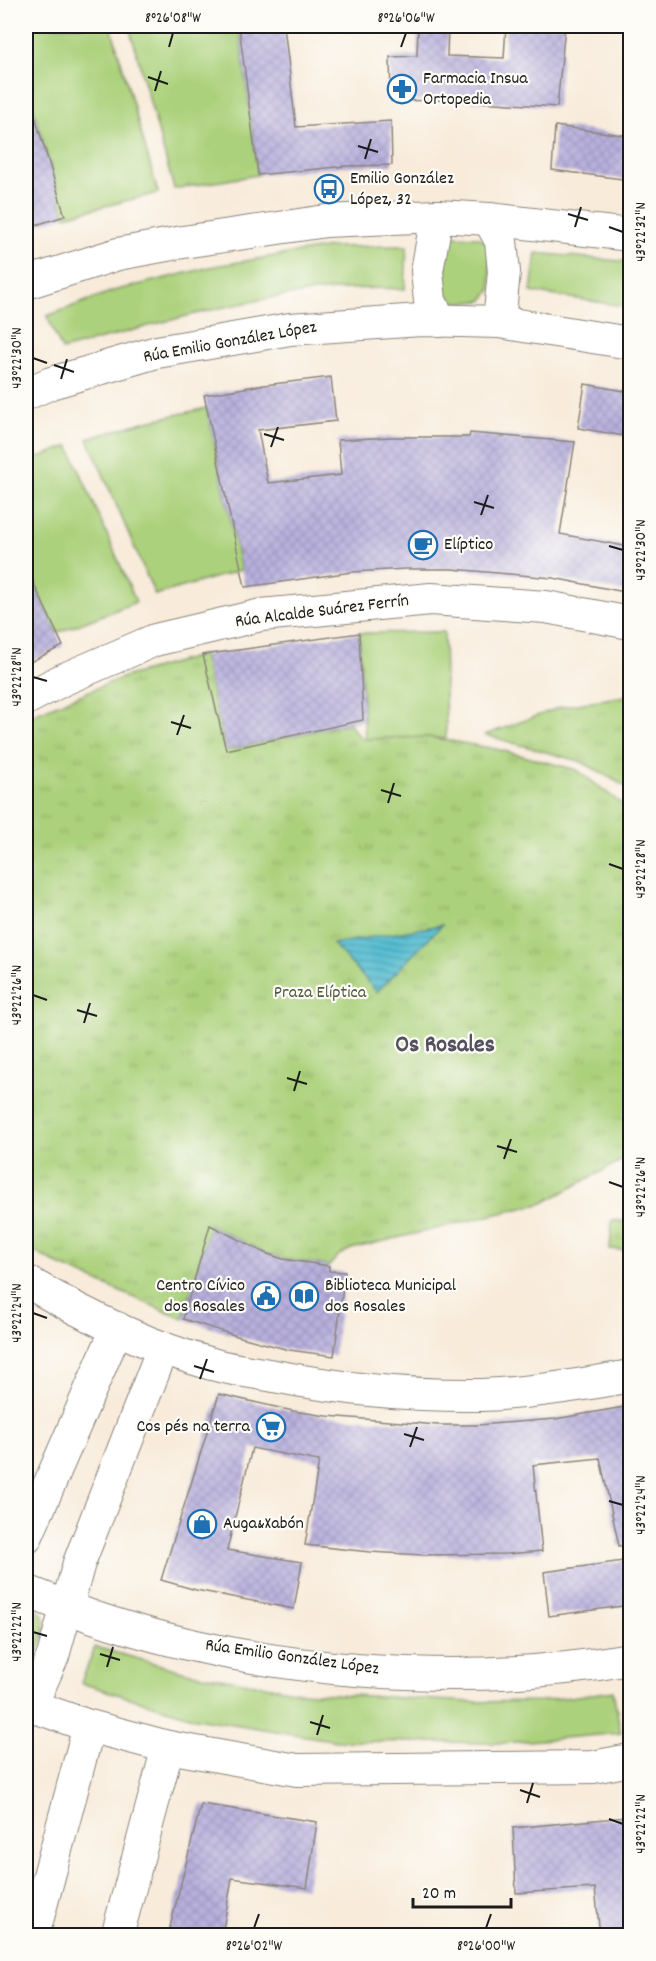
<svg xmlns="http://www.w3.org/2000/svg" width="656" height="1961" font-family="Dekko,sans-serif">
	<defs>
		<pattern id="park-tufts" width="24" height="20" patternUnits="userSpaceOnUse" patternTransform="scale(1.5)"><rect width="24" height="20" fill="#acd17b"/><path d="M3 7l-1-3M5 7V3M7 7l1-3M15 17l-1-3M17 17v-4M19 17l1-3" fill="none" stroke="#93b36a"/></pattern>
		<pattern id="water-rules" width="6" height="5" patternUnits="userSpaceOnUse" patternTransform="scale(1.5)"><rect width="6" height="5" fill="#54bdd1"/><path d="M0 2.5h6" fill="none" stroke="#4599a9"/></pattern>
		<pattern id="building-cross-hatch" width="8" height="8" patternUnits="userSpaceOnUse" patternTransform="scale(1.5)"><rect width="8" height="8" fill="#b8b0dd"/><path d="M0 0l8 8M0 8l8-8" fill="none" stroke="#9e97bd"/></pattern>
	</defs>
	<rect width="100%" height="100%" fill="#fdfcf7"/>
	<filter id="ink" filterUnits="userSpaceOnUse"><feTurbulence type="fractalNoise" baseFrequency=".0167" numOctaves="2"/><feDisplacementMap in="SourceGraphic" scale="12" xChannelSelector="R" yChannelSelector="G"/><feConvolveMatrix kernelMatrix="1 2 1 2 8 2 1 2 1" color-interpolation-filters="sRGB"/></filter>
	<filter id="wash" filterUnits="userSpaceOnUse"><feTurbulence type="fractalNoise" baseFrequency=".008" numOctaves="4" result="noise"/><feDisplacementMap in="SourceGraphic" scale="24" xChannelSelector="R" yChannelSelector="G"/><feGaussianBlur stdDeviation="1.35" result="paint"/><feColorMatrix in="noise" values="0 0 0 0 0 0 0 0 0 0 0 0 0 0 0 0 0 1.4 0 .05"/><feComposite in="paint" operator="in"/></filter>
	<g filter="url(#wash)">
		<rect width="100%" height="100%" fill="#f8ebda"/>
		<g fill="#acd17b" stroke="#64764c" stroke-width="1.5">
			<polygon points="26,26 111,26 158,193 65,216 26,84"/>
			<polygon points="129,26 239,26 258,175 174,189"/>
			<polygon points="454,236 478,237 489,245 491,290 482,301 457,303 445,295 445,246"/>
			<path d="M 407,246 L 405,289 C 287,283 174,319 62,350 L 47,316 L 113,291 L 215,266 L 330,247 Z"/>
			<polygon points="536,253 630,262 630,307 531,292"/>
			<polygon points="207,408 241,570 155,595 88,439 143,422"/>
			<polygon points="69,446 136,602 57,633 26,567 26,462"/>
			<polygon points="444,632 446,738 365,739 359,633"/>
			<path d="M 26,1605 C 50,1611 47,1628 40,1647 C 36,1657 34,1665 26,1672 Z"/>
			<polygon points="95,1647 186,1672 300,1692 471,1702 541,1701 613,1691 621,1733 504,1743 337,1741 196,1718 81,1683"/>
		</g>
		<g fill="url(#park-tufts)" stroke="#64764c" stroke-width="1.5">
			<polygon points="203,655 226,750 350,723 355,732 365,739 428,737 496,749 577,770 630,810 630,1156 543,1203 351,1249 339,1255 329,1266 283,1259 265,1253 210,1225 183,1319 59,1265 26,1247 26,717 124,677"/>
			<polygon points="630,695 630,789 582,762 485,735 561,707"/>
			<polygon points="612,1220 630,1222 630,1251 610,1249"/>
		</g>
		<polygon fill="url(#water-rules)" stroke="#386c76" stroke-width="1.5" points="442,925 377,992 333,944"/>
		<g id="blocks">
			<g fill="url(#building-cross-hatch)">
				<polygon points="239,26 284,26 296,127 391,121 392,165 347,166 258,175"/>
				<polygon points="418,26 448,26 447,56 504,58 506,26 565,26 557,107 450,100 391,101 390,57 417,56"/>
				<polygon points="32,107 65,216 26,228 26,108"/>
				<polygon points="555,126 630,136 630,180 552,170"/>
				<polygon points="331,377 336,421 258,430 268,483 341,475 338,440 391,437 469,437 470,433 575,442 560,534 630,547 630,593 553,578 452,569 406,569 352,572 245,587 204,395 256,386"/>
				<polygon points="585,384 630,392 630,437 578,428"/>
				<polygon points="26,567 63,646 26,664"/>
				<polygon points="359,633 363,720 226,750 203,655"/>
				<polygon points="210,1225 265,1253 283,1259 329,1266 329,1271 345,1272 334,1356 289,1350 237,1336 183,1319"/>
				<polygon points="219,1394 293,1411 327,1416 438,1425 477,1425 555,1419 630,1406 630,1545 619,1546 600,1458 533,1465 542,1551 507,1554 423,1555 370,1552 305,1545 319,1461 252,1448 227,1550 302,1562 294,1609 196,1590 161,1580"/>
				<polygon points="630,1560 630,1605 549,1616 544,1572"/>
				<polygon points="201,1804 317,1822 307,1888 232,1878 222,1935 168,1935"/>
				<polygon points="626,1817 630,1838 630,1935 600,1935 595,1888 516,1893 513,1828"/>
			</g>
		</g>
	</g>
	<g filter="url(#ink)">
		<use href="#blocks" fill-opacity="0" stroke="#8a847b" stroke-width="1.5"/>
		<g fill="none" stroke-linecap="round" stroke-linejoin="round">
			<g stroke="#8a847b" stroke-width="34">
				<g id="street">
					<polyline points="437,216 427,271 430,301 440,321"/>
					<polyline points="489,219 501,241 504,272 499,322"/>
					<polyline points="26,283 118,254 183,242 326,221 437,216 489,219 630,235"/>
					<polyline points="26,394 51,383 157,352 290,329 421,320 499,322 630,343"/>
					<polyline points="26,699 62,680 155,640 261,615 431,599 546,607 630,623"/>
					<path d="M 26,1281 C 84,1315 146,1346 212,1364 C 232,1370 253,1372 274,1376 C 342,1389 412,1396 482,1395 C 531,1393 582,1385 630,1376"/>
					<polyline points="26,1538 117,1328"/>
					<path d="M 26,1591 C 48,1599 70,1609 93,1617 C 257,1673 460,1689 630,1659"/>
					<polyline points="26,1704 89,1726 168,1747 297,1770 593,1767 630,1760"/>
					<polyline points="31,1706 53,1656 79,1563 163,1348"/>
					<polyline points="33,1936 89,1726"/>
					<polyline points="117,1936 168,1747"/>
				</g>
			</g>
			<use href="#street" stroke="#fff" stroke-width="32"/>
		</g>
	</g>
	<path fill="none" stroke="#1c1c1c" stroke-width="2" d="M 169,47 L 173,33M 401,47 L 406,33M 148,77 L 168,84M 155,91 L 161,71M 358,146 L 378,152M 365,159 L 371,139M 568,214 L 588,220M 575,227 L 581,207M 609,227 L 623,232M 33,358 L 47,363M 54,365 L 74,372M 61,379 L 67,359M 264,434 L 284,440M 271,447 L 278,427M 474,502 L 494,508M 481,515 L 488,495M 609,546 L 623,550M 33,677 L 47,681M 171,722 L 191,728M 177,735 L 184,715M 381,790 L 401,796M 388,803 L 394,783M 609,864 L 623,869M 33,995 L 47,1000M 77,1010 L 97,1016M 84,1023 L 90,1003M 287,1078 L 307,1084M 294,1091 L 300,1071M 497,1146 L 517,1152M 504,1159 L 511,1139M 609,1182 L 623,1187M 33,1313 L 47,1318M 194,1366 L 214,1372M 200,1379 L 207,1359M 404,1434 L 424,1440M 410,1447 L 417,1427M 609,1501 L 623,1505M 33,1632 L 47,1636M 100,1654 L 120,1660M 107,1667 L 113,1647M 310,1722 L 330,1728M 317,1735 L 323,1715M 520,1790 L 540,1797M 527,1803 L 533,1783M 609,1819 L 623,1824M 254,1928 L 259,1914M 486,1928 L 491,1914"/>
	<defs>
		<g id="pharmacy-ring" transform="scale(1.5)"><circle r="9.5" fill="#fdfcf7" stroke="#1f6fb2" stroke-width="1.5"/><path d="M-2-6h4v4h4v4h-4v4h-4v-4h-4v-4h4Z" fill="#1f6fb2"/></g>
		<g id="bus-ring" transform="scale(1.5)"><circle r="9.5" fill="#fdfcf7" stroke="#1f6fb2" stroke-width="1.5"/><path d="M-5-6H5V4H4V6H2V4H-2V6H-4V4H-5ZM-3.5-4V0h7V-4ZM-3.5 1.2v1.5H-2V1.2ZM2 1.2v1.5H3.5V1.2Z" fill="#1f6fb2"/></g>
		<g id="cafe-ring" transform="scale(1.5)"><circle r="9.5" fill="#fdfcf7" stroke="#1f6fb2" stroke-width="1.5"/><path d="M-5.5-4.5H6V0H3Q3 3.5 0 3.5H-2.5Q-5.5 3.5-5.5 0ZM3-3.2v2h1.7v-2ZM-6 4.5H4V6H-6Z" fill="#1f6fb2"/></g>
		<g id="civic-ring" transform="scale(1.5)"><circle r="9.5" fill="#fdfcf7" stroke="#1f6fb2" stroke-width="1.5"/><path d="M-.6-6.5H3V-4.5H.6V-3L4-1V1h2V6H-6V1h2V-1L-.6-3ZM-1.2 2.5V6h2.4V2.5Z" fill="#1f6fb2"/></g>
		<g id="library-ring" transform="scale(1.5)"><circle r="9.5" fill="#fdfcf7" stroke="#1f6fb2" stroke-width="1.5"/><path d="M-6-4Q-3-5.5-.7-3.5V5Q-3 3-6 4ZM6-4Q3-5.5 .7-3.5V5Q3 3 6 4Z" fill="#1f6fb2"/></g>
		<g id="supermarket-ring" transform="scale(1.5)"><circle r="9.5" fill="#fdfcf7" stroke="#1f6fb2" stroke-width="1.5"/><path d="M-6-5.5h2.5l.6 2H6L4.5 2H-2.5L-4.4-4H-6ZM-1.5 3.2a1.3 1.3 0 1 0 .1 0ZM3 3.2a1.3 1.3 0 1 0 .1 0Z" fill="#1f6fb2"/></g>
		<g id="shop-ring" transform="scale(1.5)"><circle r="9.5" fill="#fdfcf7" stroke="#1f6fb2" stroke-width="1.5"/><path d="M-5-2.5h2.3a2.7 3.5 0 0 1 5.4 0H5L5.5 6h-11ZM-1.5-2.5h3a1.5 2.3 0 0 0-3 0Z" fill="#1f6fb2"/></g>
	</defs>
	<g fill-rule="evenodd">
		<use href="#pharmacy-ring" x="402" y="89"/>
		<use href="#bus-ring" x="329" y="189"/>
		<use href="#cafe-ring" x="423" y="545"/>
		<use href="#civic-ring" x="266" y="1296"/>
		<use href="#library-ring" x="304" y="1296"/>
		<use href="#supermarket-ring" x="271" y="1427"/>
		<use href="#shop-ring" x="202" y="1524"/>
	</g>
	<g text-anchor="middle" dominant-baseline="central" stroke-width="4.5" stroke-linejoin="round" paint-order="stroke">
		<g font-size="18" fill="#1c1c1c" stroke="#fdfcf7" text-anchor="start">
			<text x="423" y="79">Farmacia Insua<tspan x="423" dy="21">Ortopedia</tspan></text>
			<text x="350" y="179">Emilio González<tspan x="350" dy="21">López, 32</tspan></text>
			<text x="444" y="545">Elíptico</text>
			<text x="245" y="1286" text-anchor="end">Centro Cívico<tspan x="245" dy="21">dos Rosales</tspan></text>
			<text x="325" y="1286">Biblioteca Municipal<tspan x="325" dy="21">dos Rosales</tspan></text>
			<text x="250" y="1427" text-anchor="end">Cos pés na terra</text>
			<text x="223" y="1524">Auga&amp;Xabón</text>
		</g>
		<g font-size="18" fill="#1c1c1c" stroke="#fdfcf7">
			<text transform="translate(230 343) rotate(-10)">Rúa Emilio González López</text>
			<text transform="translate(322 612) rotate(-7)">Rúa Alcalde Suárez Ferrín</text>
			<text transform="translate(292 1658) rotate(8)">Rúa Emilio González López</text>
		</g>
		<g font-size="18" fill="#4e5b3d" stroke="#fdfcf7">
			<text x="320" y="993">Praza Elíptica</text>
		</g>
		<g font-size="24" font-weight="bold" fill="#535060" stroke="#fdfcf7">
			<text x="445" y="1046">Os Rosales</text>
		</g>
	</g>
	<rect width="656" height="1961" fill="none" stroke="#fdfcf7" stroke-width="66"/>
	<path d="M413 1898v9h98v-9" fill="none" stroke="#1c1c1c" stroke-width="3"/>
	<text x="422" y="1898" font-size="18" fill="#1c1c1c" stroke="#fdfcf7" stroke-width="4.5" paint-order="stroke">20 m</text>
	<rect x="33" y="33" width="590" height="1895" fill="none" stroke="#1c1c1c" stroke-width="2"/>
	<g font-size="15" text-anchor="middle" fill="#1c1c1c">
		<text x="173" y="22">8°26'08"W</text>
		<text x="406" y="22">8°26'06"W</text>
		<text transform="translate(640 232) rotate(-90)" y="5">43°22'32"N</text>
		<text transform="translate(16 358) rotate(-90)" y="5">43°22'30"N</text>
		<text transform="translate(640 550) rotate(-90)" y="5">43°22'30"N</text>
		<text transform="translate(16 677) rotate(-90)" y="5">43°22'28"N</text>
		<text transform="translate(640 869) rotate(-90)" y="5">43°22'28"N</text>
		<text transform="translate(16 995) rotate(-90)" y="5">43°22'26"N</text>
		<text transform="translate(640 1187) rotate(-90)" y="5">43°22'26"N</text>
		<text transform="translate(16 1313) rotate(-90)" y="5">43°22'24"N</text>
		<text transform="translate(640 1505) rotate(-90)" y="5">43°22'24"N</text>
		<text transform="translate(16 1632) rotate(-90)" y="5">43°22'22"N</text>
		<text transform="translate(640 1824) rotate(-90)" y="5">43°22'22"N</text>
		<text x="254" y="1950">8°26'02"W</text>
		<text x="486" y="1950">8°26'00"W</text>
	</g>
</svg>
